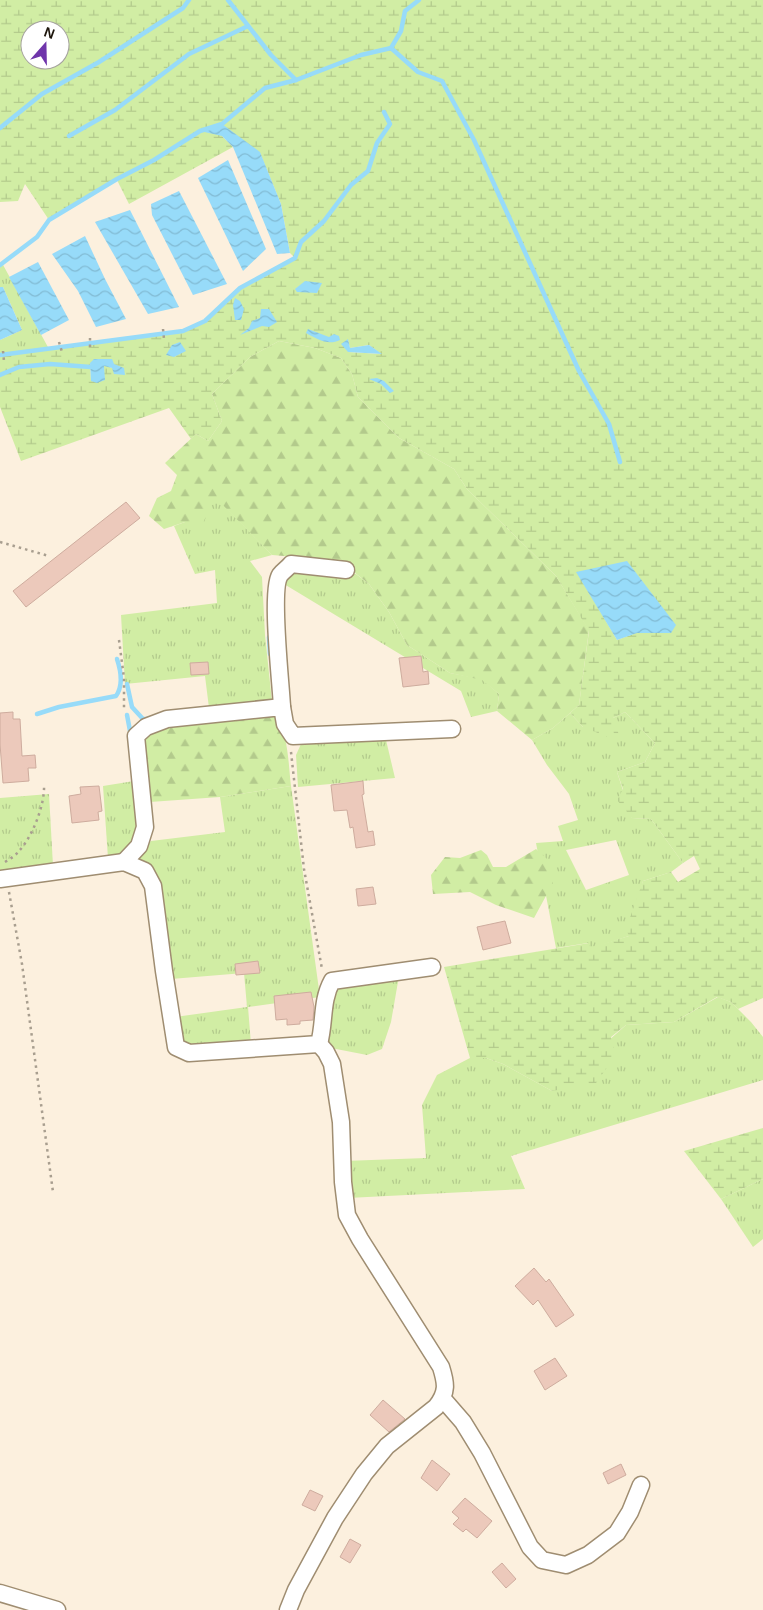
<svg xmlns="http://www.w3.org/2000/svg" width="763" height="1610" font-family="Arial,sans-serif">
	<defs>
		<pattern id="grass-tufts" width="24" height="20" patternUnits="userSpaceOnUse" patternTransform="scale(1.25)"><rect width="24" height="20" fill="#d1eda4"/><path d="M3 7l-1-3M5 7V3M7 7l1-3M15 17l-1-3M17 17v-4M19 17l1-3" fill="none" stroke="#b3ca8c"/></pattern>
		<pattern id="forest-firs" width="22" height="20" patternUnits="userSpaceOnUse" patternTransform="scale(1.25)"><rect width="22" height="20" fill="#d1eda4"/><path d="M5 1l3.5 6h-7zM16 11l3.5 6h-7z" fill="#b3ca8c"/></pattern>
		<pattern id="wetland-marsh" width="20" height="14" patternUnits="userSpaceOnUse" patternTransform="scale(1.25)"><rect width="20" height="14" fill="#d1eda4"/><path d="M1 5h8M5 5V1M11 12h8M15 12V8" fill="none" stroke="#b3ca8c"/></pattern>
		<pattern id="water-waves" width="16" height="10" patternUnits="userSpaceOnUse" patternTransform="scale(1.25)"><rect width="16" height="10" fill="#97dbf9"/><path d="M0 5q4-4 8 0t8 0" fill="none" stroke="#82bbd4"/></pattern>
	</defs>
	<rect width="100%" height="100%" fill="#fcf0de"/>
	<g fill="url(#grass-tufts)" fill-rule="evenodd">
		<polygon points="2,263 49,349 0,355 0,340 22,330 3,287 0,287 0,265"/>
		<polygon points="215,496 272,555 250,561 262,577 265,635 272,702 209,708 205,676 125,684 121,615 217,603 215,570 195,574 174,526 185,522"/>
		<polygon points="297,570 356,574 369,584 389,612 407,645 450,673 482,679 499,694 497,711 471,717 461,691 284,584"/>
		<path d="M 625,712 L 655,743 L 645,762 L 617,772 L 632,818 L 651,819 L 683,863 L 671,872 L 643,881 L 629,936 L 589,949 L 588,943 L 556,948 L 536,843 L 563,841 L 558,826 L 578,820 L 569,794 L 547,765 L 532,740 L 553,728 L 570,713 L 583,727 L 613,718 ZM 616,840 L 629,875 L 586,890 L 566,850 Z"/>
		<polygon points="386,740 395,778 298,787 296,755 301,744"/>
		<polygon points="134,781 140,832 123,856 108,858 103,786"/>
		<polygon points="291,786 320,997 248,1007 251,1044 185,1047 175,1017 247,1007 244,973 171,979 160,885 153,868 134,861 151,841 225,832 220,797"/>
		<polygon points="49,794 53,866 0,874 0,798"/>
		<polygon points="399,976 391,1022 382,1049 367,1055 331,1048 325,1039 335,985"/>
		<polygon points="718,997 731,1002 751,1022 763,1037 763,1080 511,1156 525,1189 348,1198 344,1161 426,1158 422,1105 437,1075 470,1058 486,1058 503,1064 552,1091 626,1025 674,1022"/>
		<polygon points="763,1179 763,1239 753,1247 721,1199"/>
	</g>
	<g fill="url(#forest-firs)">
		<polygon points="279,341 315,348 341,358 352,374 358,397 399,438 454,469 467,489 556,576 589,630 579,705 553,728 532,740 497,711 499,694 482,680 450,673 407,645 389,612 369,584 345,565 320,559 272,555 215,497 202,525 185,522 164,529 149,516 157,498 171,491 177,475 165,463 196,434 208,441 222,421 212,394 250,357"/>
		<path d="M 273,713 C 289,732 288,762 291,786 L 220,797 L 150,802 L 144,743 L 150,733 L 171,725 Z"/>
		<polygon points="536,849 548,860 553,883 534,918 496,905 470,892 433,894 431,875 445,857 460,858 481,850 487,855 493,867 506,867"/>
	</g>
	<g fill="url(#wetland-marsh)" fill-rule="evenodd">
		<path d="M 0,0 L 763,0 L 763,998 L 738,1009 L 731,1002 L 717,997 L 674,1022 L 626,1025 L 611,1037 L 616,1055 L 596,1083 L 552,1091 L 503,1064 L 486,1058 L 470,1058 L 444,967 L 589,943 L 589,948 L 629,936 L 626,929 L 643,881 L 671,872 L 678,882 L 700,869 L 694,856 L 683,863 L 651,819 L 632,818 L 617,800 L 623,789 L 617,772 L 645,762 L 655,743 L 625,712 L 613,718 L 619,735 L 613,739 L 583,727 L 570,713 L 579,705 L 589,631 L 556,576 L 467,489 L 454,469 L 399,438 L 358,397 L 352,374 L 341,358 L 315,348 L 279,341 L 250,357 L 212,394 L 222,421 L 208,441 L 196,434 L 191,439 L 169,408 L 21,461 L 0,407 L 0,355 L 183,331 L 205,321 L 240,288 L 295,258 L 290,253 L 281,204 L 260,153 L 222,136 L 233,147 L 129,204 L 117,180 L 49,220 L 25,184 L 18,201 L 0,202 ZM 30,30 L 60,30 L 60,60 L 30,60 ZM 348,340 L 350,348 L 369,345 L 381,354 L 348,352 ZM 90,363 L 124,368 L 112,368 L 104,365 L 91,381 ZM 577,572 L 671,633 L 636,633 L 617,640 Z"/>
		<polygon points="763,1128 763,1179 721,1199 684,1151"/>
	</g>
	<g fill="url(#water-waves)">
		<polygon points="222,124 260,152 281,204 290,253 277,254 233,147 222,136 200,131"/>
		<polygon points="228,160 266,249 243,271 198,178"/>
		<polygon points="179,191 227,284 193,295 152,215 151,204"/>
		<polygon points="130,210 179,307 148,314 95,222"/>
		<polygon points="85,236 105,279 126,319 96,327 78,291 52,254"/>
		<polygon points="38,262 69,320 41,335 9,277"/>
		<polygon points="305,281 322,283 317,293 297,292 295,289"/>
		<polygon points="0,287 3,287 22,330 0,340"/>
		<polygon points="235,298 240,301 244,309 241,320 235,320 233,305"/>
		<polygon points="261,309 269,309 277,322 269,327 262,326 240,335 249,328 252,321 260,318"/>
		<path d="M 308,329 L 329,337 L 334,334 L 339,336 L 340,340 C 328,346 317,339 306,333 Z"/>
		<polygon points="348,339 350,348 369,345 382,354 348,352 341,344"/>
		<polygon points="180,342 186,351 174,357 166,355 172,345"/>
		<polygon points="94,359 112,359 114,364 124,368 125,375 114,374 112,368 104,366 105,380 97,383 91,381 90,363"/>
		<polygon points="377,378 384,381 394,391 390,393 381,384 369,379"/>
		<polygon points="627,561 676,625 671,633 637,633 617,640 576,572"/>
	</g>
	<g fill="none" stroke-linecap="round" stroke-linejoin="round">
		<g stroke="#97dbf9" stroke-width="4.5">
			<polyline points="228,0 271,55 296,80"/>
			<polyline points="391,48 418,72 442,81 474,140 579,371 609,424 620,462"/>
			<polyline points="0,128 42,94 99,62 183,8 189,0"/>
			<polyline points="69,136 115,110 189,54 248,26"/>
			<polyline points="0,265 37,237 49,220 117,179 154,160 200,131 222,124 265,88 296,80 361,55 391,48 401,31 405,11 419,0"/>
			<polyline points="0,355 183,331 205,321 240,288 295,258 301,242 324,221 351,185 368,171 377,143 390,124 384,112"/>
			<polyline points="0,375 19,367 50,364 91,367"/>
			<polyline points="269,637 270,654"/>
			<polyline points="127,684 132,707 143,719 148,719"/>
			<path d="M 37,714 L 59,707 L 116,696 C 123,686 121,671 117,659"/>
			<polyline points="127,715 131,736"/>
		</g>
	</g>
	<g fill="#ecc9bb" stroke="#ceac9e">
		<polygon points="126,502 140,518 26,607 13,591"/>
		<polygon points="421,656 423,672 428,671 429,684 403,687 399,658"/>
		<polygon points="208,662 209,674 191,675 190,663"/>
		<polygon points="13,712 13,719 20,719 22,756 35,755 36,768 28,768 29,781 3,783 0,744 0,713"/>
		<polygon points="363,781 364,794 362,795 368,832 373,831 375,845 356,848 353,827 350,828 347,810 334,811 331,785"/>
		<polygon points="99,786 102,811 98,812 99,820 72,823 69,796 81,794 80,787"/>
		<polygon points="373,887 376,904 358,906 356,889"/>
		<polygon points="505,921 511,943 483,950 477,927"/>
		<polygon points="258,961 260,973 236,975 235,964"/>
		<polygon points="311,992 314,1007 313,1020 300,1021 300,1024 287,1025 287,1019 276,1020 274,996"/>
		<polygon points="534,1268 546,1282 549,1279 574,1315 556,1327 538,1300 533,1305 515,1286"/>
		<polygon points="555,1358 567,1376 545,1390 534,1371"/>
		<polygon points="383,1400 405,1419 389,1432 370,1415"/>
		<polygon points="432,1460 450,1474 437,1491 421,1478"/>
		<polygon points="621,1464 626,1475 608,1484 603,1473"/>
		<polygon points="310,1490 323,1496 315,1511 302,1505"/>
		<polygon points="465,1498 492,1521 477,1538 466,1529 463,1532 453,1524 459,1518 452,1512"/>
		<polygon points="350,1539 361,1545 350,1563 340,1557"/>
		<polygon points="502,1563 516,1579 506,1588 492,1572"/>
	</g>
	<g fill="none" stroke-linecap="round" stroke-linejoin="round">
		<g stroke="#9f8d71" stroke-width="19">
			<g id="street">
				<path d="M 282,707 C 281,684 270,590 280,575 C 283,571 288,568 291,564 L 346,570"/>
				<polyline points="124,862 139,846 145,827 136,736 146,727 167,719 282,707 285,724 293,736 452,729"/>
				<path d="M 0,879 L 124,862 L 145,871 L 153,886 L 164,971 L 176,1047 L 189,1053 L 319,1044 C 325,1022 321,1001 332,981 L 432,967"/>
				<polyline points="443,1399 463,1422 482,1453 530,1547 542,1560 566,1565 588,1555 617,1533 630,1512 641,1485"/>
				<polyline points="0,1593 57,1610"/>
				<path d="M 288,1610 L 296,1590 L 335,1518 L 364,1474 L 387,1446 L 436,1407 C 448,1392 446,1383 441,1367 L 360,1239 L 347,1215 L 343,1182 L 341,1122 L 332,1064 L 326,1052 L 319,1044"/>
			</g>
		</g>
		<g stroke="#a89e8f" stroke-width="2.5" stroke-dasharray="2.5 4" stroke-linecap="butt">
			<polyline points="163,329 164,339"/>
			<polyline points="90,338 90,349"/>
			<polyline points="59,342 62,352"/>
			<polyline points="3,351 4,361"/>
			<polyline points="0,542 49,556"/>
			<polyline points="119,640 124,678 124,709"/>
			<polyline points="291,752 304,869 322,969"/>
			<path d="M 5,862 C 10,859 15,856 18,852 C 32,838 45,805 44,785"/>
			<polyline points="9,892 22,964 53,1192"/>
		</g>
		<use href="#street" stroke="#fff" stroke-width="16"/>
	</g>
	<g transform="translate(45 45) rotate(20)"><circle r="24" fill="#ffffff" stroke="#a5a29e"/>
	<path d="M0-4L9 19L0 12L-9 19Z" fill="#6f35ab"/>
	<text y="-8" font-size="14" font-weight="bold" text-anchor="middle" fill="#1d160c">N</text>
	</g>
</svg>
